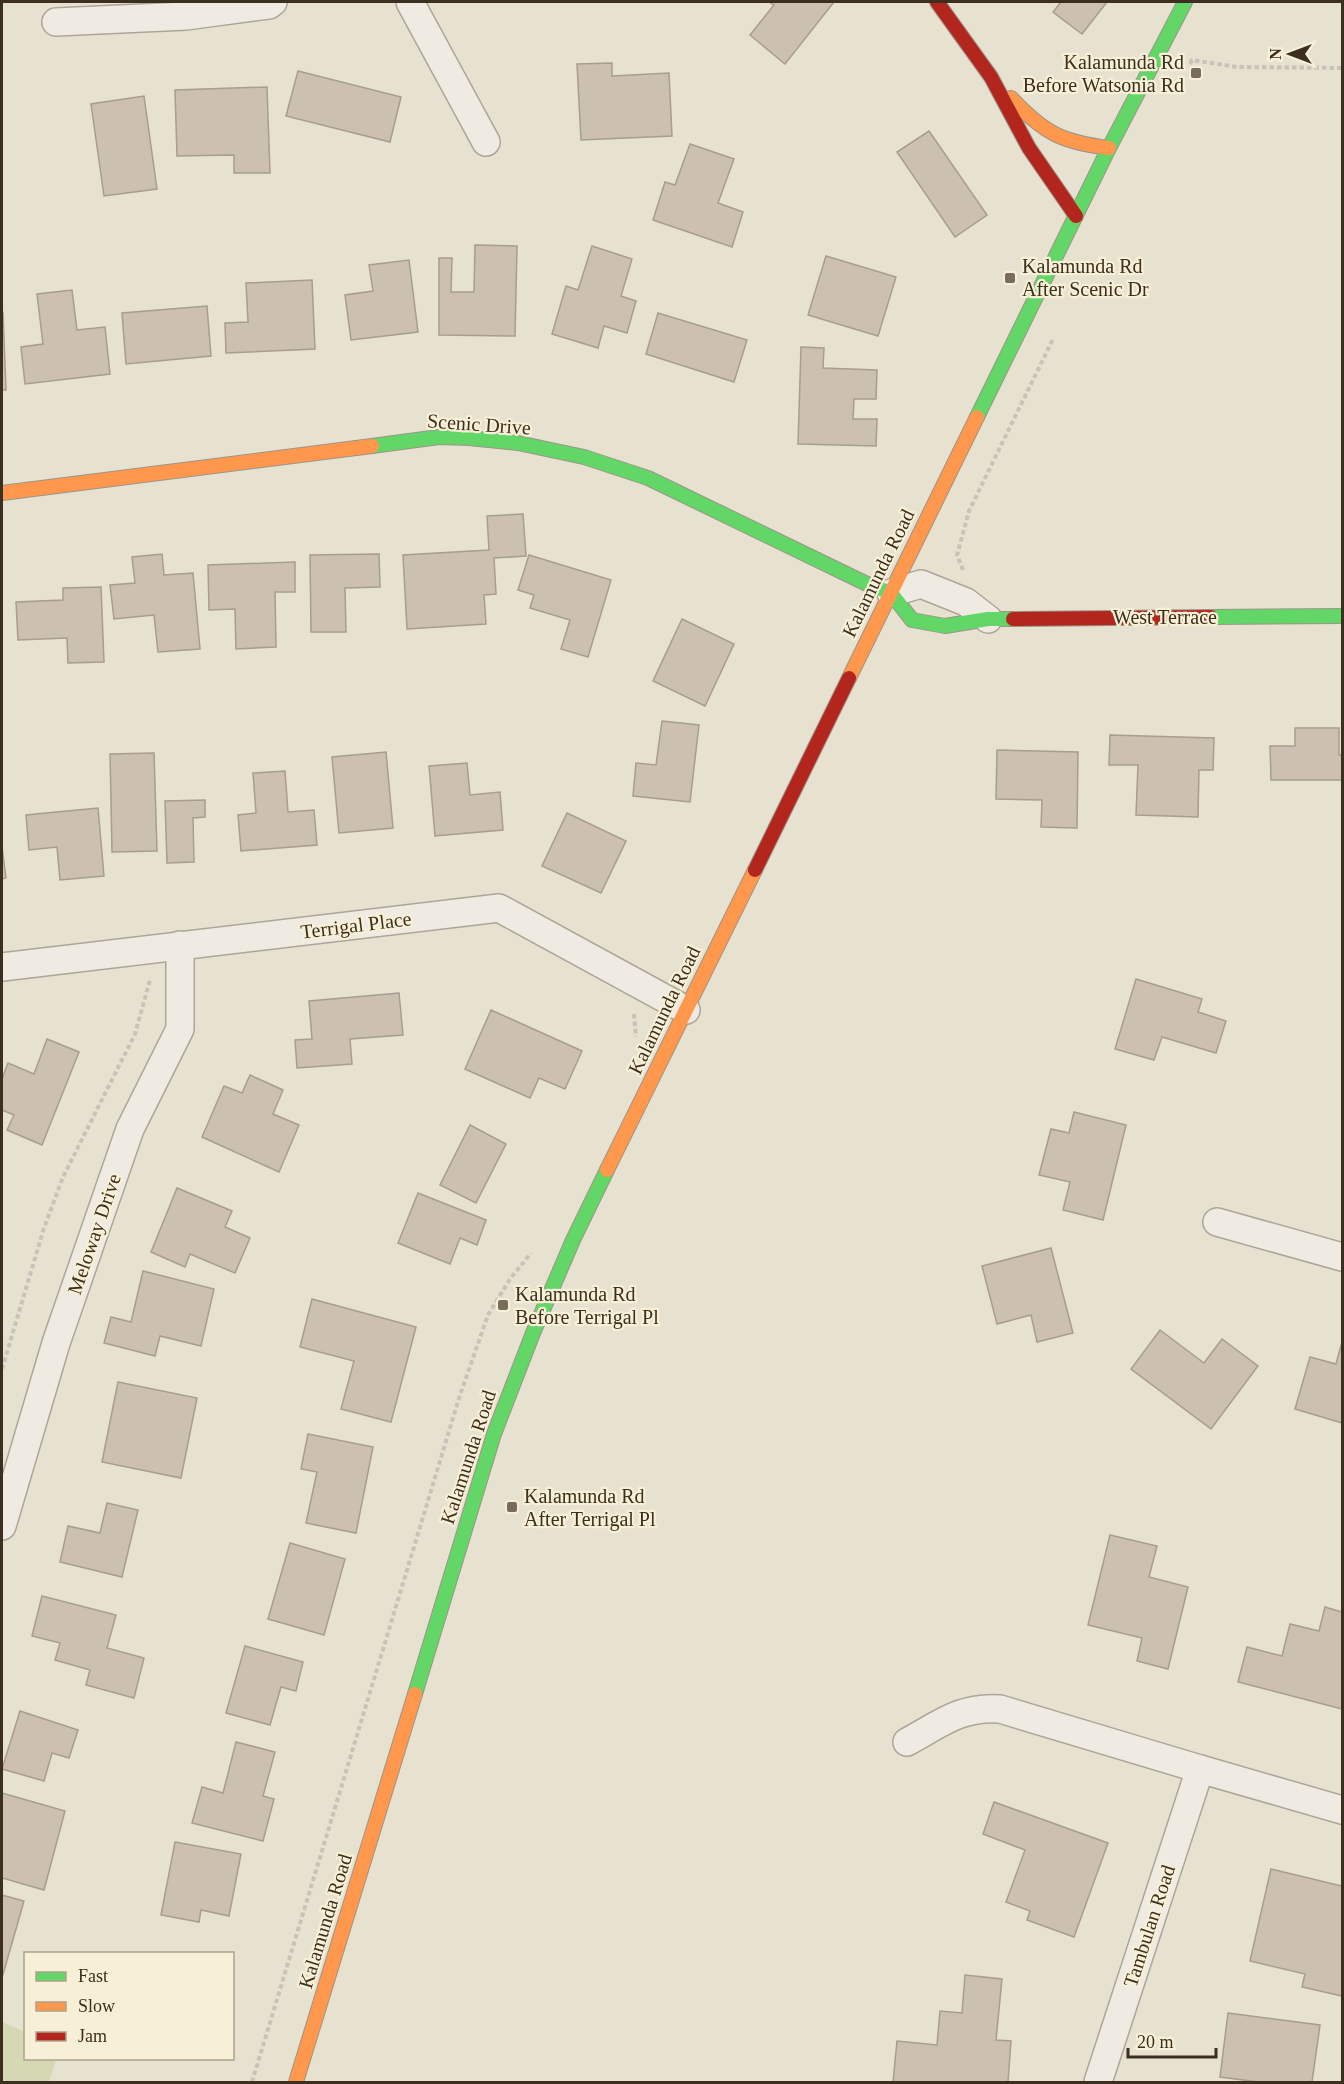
<svg xmlns="http://www.w3.org/2000/svg" width="1344" height="2084" font-family="Georgia,serif">
	<rect width="100%" height="100%" fill="#e7e1d0"/>
	<polygon fill="#d5d8b2" points="2,2022 25,2032 26,2058 56,2059 49,2082 2,2082"/>
	<g fill="#ccc0b0" stroke="#a89d8e" stroke-width="1.5">
		<polygon points="769,2 834,2 785,64 750,35 774,5"/>
		<polygon points="1061,2 1107,2 1082,34 1053,12"/>
		<polygon points="612,63 612,76 669,73 672,136 581,140 577,64"/>
		<polygon points="298,71 401,97 390,142 286,116"/>
		<polygon points="267,87 270,173 234,173 234,155 177,156 175,90"/>
		<polygon points="144,96 157,189 104,196 91,104"/>
		<polygon points="929,131 987,215 955,237 897,152"/>
		<polygon points="690,144 734,159 718,203 743,212 732,247 653,220 665,182 675,185"/>
		<polygon points="475,245 517,246 515,336 439,335 439,258 452,258 451,292 474,292"/>
		<polygon points="592,246 632,259 621,296 636,301 627,333 604,326 598,348 552,334 566,286 578,290"/>
		<polygon points="826,256 896,277 878,336 808,315"/>
		<polygon points="409,260 418,332 351,340 345,295 373,291 369,265"/>
		<polygon points="312,280 315,349 226,353 225,323 248,322 246,283"/>
		<polygon points="72,290 77,330 105,327 110,374 25,384 21,347 43,344 37,294"/>
		<polygon points="207,306 211,356 126,364 122,313"/>
		<polygon points="3,313 6,390 2,390 2,314"/>
		<polygon points="658,313 747,340 734,382 646,354"/>
		<polygon points="801,347 824,348 823,368 877,370 876,399 854,399 853,419 877,419 876,446 798,444"/>
		<polygon points="523,514 526,556 494,558 496,594 484,595 486,624 407,629 403,555 489,550 487,516"/>
		<polygon points="162,554 164,575 193,573 200,649 158,652 154,615 114,619 110,585 135,583 132,557"/>
		<polygon points="379,554 380,587 345,588 346,632 311,632 310,555"/>
		<polygon points="529,555 611,580 588,657 561,649 570,620 530,608 534,595 518,590"/>
		<polygon points="295,562 295,592 275,592 276,647 236,649 235,609 209,610 208,565"/>
		<polygon points="101,587 104,662 68,663 67,638 18,640 16,602 63,600 63,588"/>
		<polygon points="682,619 734,644 705,706 653,681"/>
		<polygon points="662,721 699,725 690,802 633,796 636,763 656,765"/>
		<polygon points="1295,728 1339,728 1339,755 1342,755 1342,780 1271,780 1270,746 1295,746"/>
		<polygon points="1110,735 1214,738 1213,770 1199,770 1198,817 1136,815 1138,765 1109,765"/>
		<polygon points="997,750 1078,752 1077,828 1041,827 1042,800 996,799"/>
		<polygon points="386,752 393,828 339,833 332,757"/>
		<polygon points="154,753 157,851 112,852 110,754"/>
		<polygon points="467,763 470,795 500,792 503,830 435,836 429,766"/>
		<polygon points="285,771 288,812 314,810 317,845 241,851 238,815 256,813 253,773"/>
		<polygon points="205,800 205,817 193,818 194,862 167,863 165,801"/>
		<polygon points="98,808 104,876 60,880 57,847 29,850 26,815"/>
		<polygon points="567,813 626,841 601,893 542,866"/>
		<polygon points="2,847 6,878 2,879"/>
		<polygon points="1136,979 1202,999 1198,1012 1226,1021 1216,1053 1162,1037 1154,1060 1115,1049"/>
		<polygon points="399,993 403,1035 350,1039 352,1064 297,1068 295,1040 312,1039 309,1001"/>
		<polygon points="491,1010 582,1051 565,1089 539,1078 530,1098 465,1069"/>
		<polygon points="47,1039 79,1052 42,1145 7,1130 14,1115 2,1110 2,1079 8,1063 34,1074"/>
		<polygon points="250,1075 283,1090 273,1114 299,1125 279,1172 202,1137 224,1086 242,1093"/>
		<polygon points="1074,1112 1126,1125 1103,1220 1063,1210 1070,1182 1039,1175 1051,1129 1069,1133"/>
		<polygon points="470,1125 506,1144 476,1203 440,1185"/>
		<polygon points="177,1188 232,1211 225,1227 250,1238 235,1273 190,1254 185,1267 151,1252"/>
		<polygon points="418,1193 486,1220 477,1245 460,1238 450,1264 398,1243"/>
		<polygon points="1051,1248 1073,1333 1037,1342 1031,1315 997,1324 982,1266"/>
		<polygon points="143,1271 214,1289 201,1346 160,1336 155,1356 104,1343 111,1317 131,1322"/>
		<polygon points="312,1299 416,1327 391,1422 341,1409 354,1361 300,1347"/>
		<polygon points="1160,1330 1204,1363 1222,1339 1258,1366 1211,1429 1131,1369"/>
		<polygon points="1342,1342 1342,1423 1295,1409 1310,1357 1336,1364"/>
		<polygon points="118,1382 197,1398 181,1478 102,1462"/>
		<polygon points="308,1434 373,1447 356,1533 306,1523 317,1472 301,1469"/>
		<polygon points="107,1503 138,1510 122,1577 60,1562 68,1526 100,1533"/>
		<polygon points="1110,1535 1157,1546 1149,1577 1188,1587 1168,1669 1137,1661 1142,1638 1088,1625"/>
		<polygon points="290,1543 345,1559 324,1635 268,1619"/>
		<polygon points="42,1596 116,1615 107,1648 144,1658 134,1698 86,1685 90,1670 55,1660 60,1643 32,1636"/>
		<polygon points="1325,1607 1342,1612 1342,1709 1238,1682 1247,1647 1282,1656 1290,1624 1319,1631"/>
		<polygon points="245,1646 303,1662 296,1691 281,1687 270,1725 226,1713"/>
		<polygon points="20,1711 78,1730 69,1758 52,1753 44,1781 2,1769"/>
		<polygon points="236,1742 275,1752 263,1796 274,1799 263,1841 192,1823 202,1787 223,1793"/>
		<polygon points="2,1793 65,1811 44,1890 2,1878"/>
		<polygon points="994,1802 1108,1843 1074,1937 1027,1920 1030,1911 1006,1902 1025,1850 983,1834"/>
		<polygon points="175,1842 241,1854 229,1916 201,1910 199,1922 161,1915"/>
		<polygon points="1271,1869 1342,1886 1342,1996 1302,1987 1305,1974 1250,1961"/>
		<polygon points="2,1895 24,1901 2,1978"/>
		<polygon points="965,1975 1002,1979 996,2040 1011,2041 1008,2082 893,2082 897,2041 937,2045 940,2011 962,2013"/>
		<polygon points="1228,2013 1320,2025 1312,2082 1259,2082 1220,2077"/>
	</g>
	<g fill="none" stroke-linecap="round" stroke-linejoin="round">
		<g stroke="#ada698" stroke-width="30">
			<g id="street">
				<polyline points="410,2 486,142"/>
				<polyline points="56,22 186,16 269,5 273,2"/>
				<polyline points="891,593 921,584 966,602 988,619"/>
				<polyline points="2,967 499,908 686,1010"/>
				<polyline points="1217,1222 1342,1257"/>
				<polyline points="2,1526 56,1343 130,1129 180,1029 180,945"/>
				<path d="M 907,1742 C 940,1724 961,1706 1000,1709 L 1200,1769"/>
				<polyline points="1098,2082 1200,1769 1342,1810"/>
			</g>
		</g>
		<g stroke="#9c9588" stroke-width="16">
			<g id="fast">
				<polyline points="977,417 1109,148 1185,2"/>
				<polyline points="372,446 439,437 469,438 518,443 584,457 648,478 865,583 891,593 912,620 945,626 988,619 1013,619"/>
				<polyline points="1211,617 1342,616"/>
				<polyline points="415,1694 494,1434 533,1333 573,1240 607,1170"/>
			</g>
		</g>
		<g stroke="#9c9588" stroke-width="16">
			<g id="slow">
				<path d="M 1011,98 C 1044,133 1061,142 1109,148"/>
				<polyline points="2,493 372,446"/>
				<polyline points="849,678 977,417"/>
				<polyline points="607,1170 755,870"/>
				<polyline points="296,2082 415,1694"/>
			</g>
		</g>
		<g stroke="#9c9588" stroke-width="16">
			<g id="jam">
				<polyline points="937,2 991,77 1029,148 1076,216"/>
				<polyline points="1013,619 1211,617"/>
				<polyline points="755,870 849,678"/>
			</g>
		</g>
		<g stroke="#c8c2b8" stroke-width="4" stroke-dasharray="4.5 3" stroke-linecap="butt">
			<polyline points="1190,64 1192,60 1237,67 1342,68"/>
			<polyline points="963,570 957,555 969,511 1053,339"/>
			<polyline points="634,1014 636,1037"/>
			<polyline points="2,1369 44,1228 63,1177 135,1034 150,980"/>
			<polyline points="252,2082 460,1395 488,1315 510,1279 531,1253"/>
		</g>
		<use href="#street" stroke="#efebe2" stroke-width="27"/>
		<use href="#fast" stroke="#63d668" stroke-width="14"/>
		<use href="#slow" stroke="#ff974d" stroke-width="14"/>
		<use href="#jam" stroke="#b3261e" stroke-width="14"/>
	</g>
	<g fill="#786d5d" stroke="#f8f0d6" stroke-width="2">
		<rect x="1190" y="67" width="12" height="12" rx="3"/>
		<rect x="1004" y="272" width="12" height="12" rx="3"/>
		<rect x="497" y="1299" width="12" height="12" rx="3"/>
		<rect x="506" y="1501" width="12" height="12" rx="3"/>
	</g>
	<g text-anchor="middle" dominant-baseline="central" stroke-width="4.5" stroke-linejoin="round" paint-order="stroke">
		<g font-size="20" fill="#3d2f1f" stroke="#f8f0d6" text-anchor="start">
			<text x="1184" y="62" text-anchor="end">Kalamunda Rd<tspan x="1184" dy="23">Before Watsonia Rd</tspan></text>
			<text x="1022" y="266">Kalamunda Rd<tspan x="1022" dy="23">After Scenic Dr</tspan></text>
			<text x="515" y="1294">Kalamunda Rd<tspan x="515" dy="23">Before Terrigal Pl</tspan></text>
			<text x="524" y="1496">Kalamunda Rd<tspan x="524" dy="23">After Terrigal Pl</tspan></text>
		</g>
		<g font-size="20" fill="#3d2f1f" stroke="#f8f0d6">
			<text transform="translate(479 424) rotate(4)">Scenic Drive</text>
			<text transform="translate(878 573) rotate(-64)">Kalamunda Road</text>
			<text x="1165" y="617">West Terrace</text>
			<text transform="translate(356 925) rotate(-7)">Terrigal Place</text>
			<text transform="translate(664 1010) rotate(-64)">Kalamunda Road</text>
			<text transform="translate(94 1234) rotate(-71)">Meloway Drive</text>
			<text transform="translate(468 1457) rotate(-72)">Kalamunda Road</text>
			<text transform="translate(325 1921) rotate(-73)">Kalamunda Road</text>
			<text transform="translate(1149 1926) rotate(-72)">Tambulan Road</text>
		</g>
	</g>
	<rect width="1344" height="2084" fill="none" stroke="#3d2f1f" stroke-width="6"/>
	<rect x="24" y="1952" width="210" height="108" fill="#f8f0d6" stroke="#ada38d" stroke-width="1.5"/>
	<rect x="36" y="1972" width="30" height="9" fill="#63d668" stroke="#ada38d" stroke-width="1.5"/>
	<text x="78" y="1982" font-size="18" fill="#3d2f1f">Fast</text>
	<rect x="36" y="2002" width="30" height="9" fill="#ff974d" stroke="#ada38d" stroke-width="1.5"/>
	<text x="78" y="2012" font-size="18" fill="#3d2f1f">Slow</text>
	<rect x="36" y="2032" width="30" height="9" fill="#b3261e" stroke="#ada38d" stroke-width="1.5"/>
	<text x="78" y="2042" font-size="18" fill="#3d2f1f">Jam</text>
	<g transform="translate(1290 54) rotate(270)" stroke="#f8f0d6" stroke-width="4.5" paint-order="stroke">
	<path d="M0-4.5L10 22L0 15L-10 22Z" fill="#3d2f1f"/>
	<text y="-9" font-size="16" font-weight="bold" text-anchor="middle" fill="#3d2f1f">N</text>
	</g>
	<path d="M1128 2048v9h88v-9" fill="none" stroke="#3d2f1f" stroke-width="3"/>
	<text x="1137" y="2048" font-size="18" fill="#3d2f1f" stroke="#f8f0d6" stroke-width="4.5" paint-order="stroke">20 m</text>
</svg>
